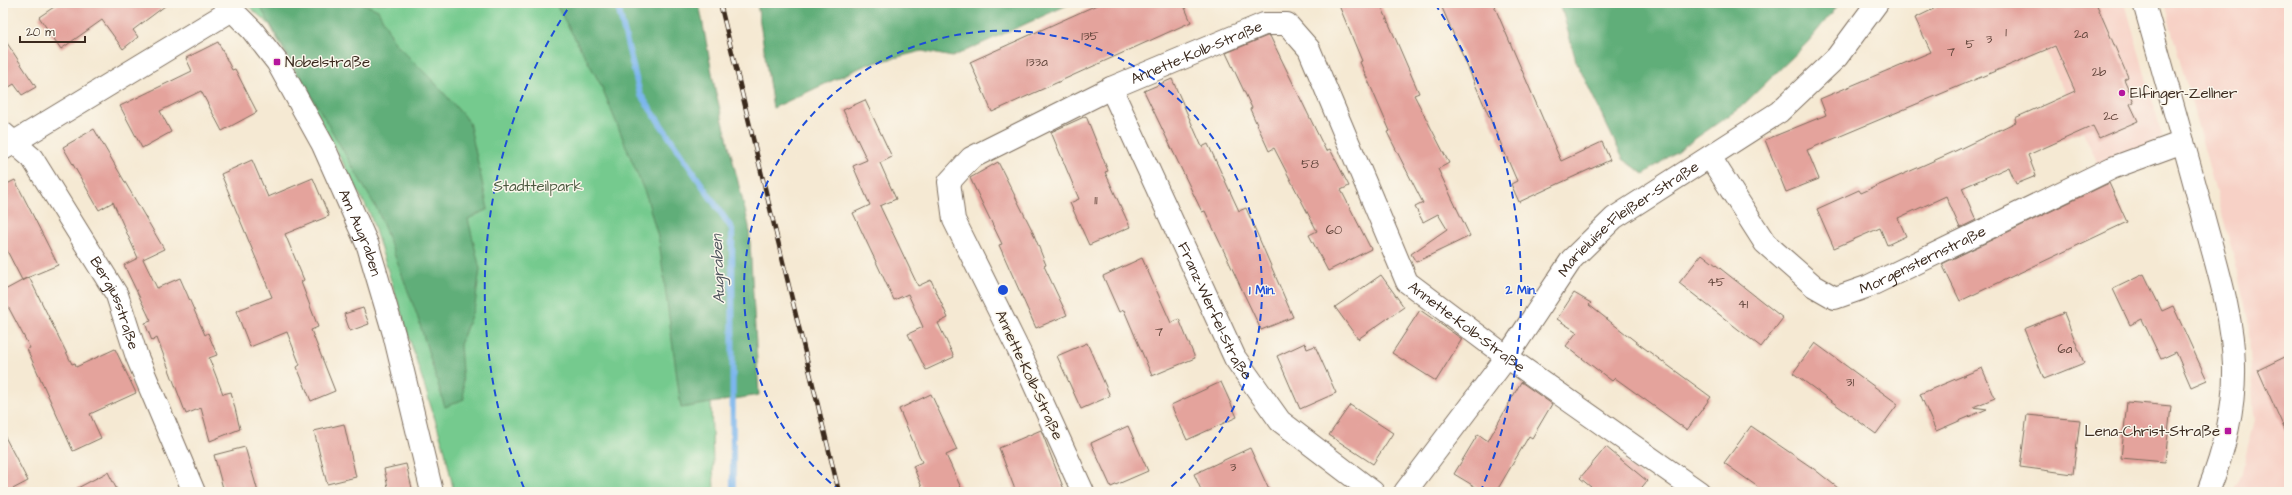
<svg xmlns="http://www.w3.org/2000/svg" width="2292" height="495" font-family="'Architects Daughter',sans-serif">
	<rect width="100%" height="100%" fill="#fbf7ec"/>
	<filter id="ink" filterUnits="userSpaceOnUse"><feTurbulence type="fractalNoise" baseFrequency=".025" numOctaves="2"/><feDisplacementMap in="SourceGraphic" scale="8" xChannelSelector="R" yChannelSelector="G"/><feConvolveMatrix kernelMatrix="1 2 1 2 8 2 1 2 1" color-interpolation-filters="sRGB"/></filter>
	<filter id="wash" filterUnits="userSpaceOnUse"><feTurbulence type="fractalNoise" baseFrequency=".012" numOctaves="4" result="noise"/><feDisplacementMap in="SourceGraphic" scale="16" xChannelSelector="R" yChannelSelector="G"/><feGaussianBlur stdDeviation="0.9" result="paint"/><feColorMatrix in="noise" values="0 0 0 0 0 0 0 0 0 0 0 0 0 0 0 0 0 1.4 0 .05"/><feComposite in="paint" operator="in"/></filter>
	<g filter="url(#wash)">
		<rect width="100%" height="100%" fill="#f5e9d3"/>
		<g fill="#f7d1c6">
			<polygon points="2023,3 2125,3 2163,138 2099,166"/>
			<polygon points="2164,3 2289,3 2289,492 2233,492 2241,476 2254,419 2248,320 2235,261"/>
		</g>
		<polygon fill="#75ca8e" stroke="#587a56" points="245,3 658,3 711,403 714,492 454,492 445,451 370,214 270,25"/>
		<g fill="#60ae79" stroke="#4e6c4c">
			<polygon points="258,3 362,3 378,10 395,43 435,83 469,122 488,209 468,219 480,269 475,305 460,345 464,399 445,407 417,315 378,211"/>
			<polygon points="555,3 699,3 715,89 749,226 759,395 681,408 659,241 647,198 601,85"/>
			<polygon points="757,3 1072,3 952,57 922,51 866,65 773,108"/>
			<polygon points="1560,3 1840,3 1807,43 1741,107 1644,174 1623,159 1576,61"/>
		</g>
		<g fill="none" stroke-linecap="round" stroke-linejoin="round">
			<polyline stroke="#7cb6ed" stroke-width="6" points="617,3 640,94 732,229 733,492"/>
		</g>
		<g id="blocks">
			<g fill="#e4a39c">
				<polygon points="60,3 169,3 133,30 138,37 123,49 102,20 61,49 39,17"/>
				<polygon points="1101,3 1183,3 1191,22 992,112 970,62"/>
				<polygon points="1338,3 1380,3 1419,93 1414,95 1449,163 1438,169 1470,236 1416,262 1411,254 1447,229 1438,214 1423,222 1415,207 1423,203 1387,132 1390,131 1360,62 1362,61"/>
				<polygon points="1440,3 1493,3 1561,161 1602,142 1610,160 1519,202 1511,184 1517,181"/>
				<polygon points="1946,3 2096,3 2128,77 2124,79 2134,102 2130,104 2138,121 2099,138 2093,126 2028,155 2036,176 2016,184 2009,167 1962,188 1976,220 1960,228 1946,196 1898,218 1906,236 1887,245 1880,228 1834,248 1817,209 1859,190 1861,193 1951,153 2016,122 2015,118 2075,91 2055,46 1807,150 1819,179 1786,192 1765,140 1826,115 1820,99 1931,52 1915,18"/>
				<polygon points="1267,36 1270,36 1326,151 1330,149 1349,186 1341,190 1371,249 1328,271 1309,235 1317,231 1274,148 1269,151 1250,109 1252,108 1226,53"/>
				<polygon points="3,37 36,87 22,95 14,84 3,91"/>
				<polygon points="218,42 232,70 235,69 257,112 222,131 201,91 160,111 171,132 142,148 120,106 192,71 186,58"/>
				<polygon points="1172,79 1202,147 1208,144 1239,211 1246,208 1293,317 1261,330 1205,211 1202,212 1144,91"/>
				<polygon points="865,100 892,157 880,163 896,199 880,206 918,286 931,280 948,318 938,323 954,357 926,370 908,334 923,327 908,294 894,300 853,213 870,205 853,166 867,160 843,110"/>
				<polygon points="1086,116 1108,171 1105,172 1130,227 1089,245 1070,203 1079,199 1051,132"/>
				<polygon points="94,129 164,249 143,259 157,288 180,278 205,335 208,333 217,355 209,358 223,394 231,392 240,429 210,441 201,408 186,414 157,338 152,341 145,323 151,321 124,265 138,258 113,202 99,210 63,147"/>
				<polygon points="252,160 268,197 313,178 329,216 285,234 304,280 301,282 318,327 311,330 335,391 311,401 297,367 300,365 287,332 250,347 236,311 272,297 221,174"/>
				<polygon points="998,162 1032,230 1046,265 1044,266 1067,315 1036,328 999,245 1002,244 970,178"/>
				<polygon points="15,180 58,265 22,280 3,243 3,186"/>
				<polygon points="2109,183 2127,222 1960,301 1942,264"/>
				<polygon points="1702,254 1783,318 1761,347 1679,283"/>
				<polygon points="1142,258 1171,323 1179,319 1195,358 1152,376 1124,310 1119,312 1103,276"/>
				<polygon points="2144,274 2162,311 2173,306 2207,380 2191,387 2176,352 2161,359 2142,319 2130,325 2113,289"/>
				<polygon points="1381,275 1404,307 1358,339 1335,307"/>
				<polygon points="29,277 72,364 75,363 76,367 115,349 136,393 90,414 101,438 73,451 27,349 30,348 3,297 3,291"/>
				<polygon points="1574,293 1591,303 1589,305 1640,345 1711,397 1687,430 1615,378 1612,381 1566,346 1577,332 1557,319"/>
				<polygon points="363,308 369,324 350,331 344,314"/>
				<polygon points="1420,310 1462,339 1436,381 1392,353"/>
				<polygon points="2064,313 2084,363 2044,379 2024,329"/>
				<polygon points="1087,343 1110,396 1081,409 1057,356"/>
				<polygon points="1305,343 1307,349 1315,346 1336,393 1300,409 1277,356"/>
				<polygon points="1815,343 1898,404 1876,434 1793,373"/>
				<polygon points="2289,355 2289,439 2258,370"/>
				<polygon points="1982,368 1995,398 1973,407 1987,409 1936,431 1920,394"/>
				<polygon points="1221,382 1237,417 1187,440 1171,405"/>
				<polygon points="1521,382 1552,404 1532,438 1529,436 1496,492 1484,492 1454,474 1478,434 1488,441"/>
				<polygon points="931,394 957,450 946,455 963,492 924,492 913,466 922,462 899,409"/>
				<polygon points="2127,402 2171,406 2165,462 2121,458"/>
				<polygon points="1350,405 1393,433 1373,464 1329,435"/>
				<polygon points="2027,415 2080,420 2073,474 2020,467"/>
				<polygon points="344,424 356,477 327,484 314,431"/>
				<polygon points="1128,426 1148,471 1111,487 1091,443"/>
				<polygon points="1751,426 1814,469 1843,492 1765,492 1724,463"/>
				<polygon points="1041,430 1065,492 1016,492 999,448"/>
				<polygon points="3,433 28,481 7,492 3,492"/>
				<polygon points="245,447 258,492 224,492 214,455"/>
				<polygon points="1606,447 1647,481 1638,492 1597,492 1580,478"/>
				<polygon points="1250,448 1270,492 1202,492 1194,474"/>
				<polygon points="406,464 412,488 389,492 384,469"/>
				<polygon points="108,472 118,492 70,492"/>
			</g>
		</g>
	</g>
	<g filter="url(#ink)">
		<use href="#blocks" fill-opacity="0" stroke="#7c6d5d" stroke-width="1"/>
		<g fill="none" stroke-linecap="round" stroke-linejoin="round">
			<g stroke="#7c6d5d" stroke-width="24">
				<g id="minor">
					<path id="s1" d="M 225,3 L 252,30 L 277,62 L 323,145 L 368,246 L 394,334 L 432,492"/>
					<path d="M 2144,3 C 2164,74 2184,144 2203,215 C 2216,264 2233,315 2234,366 C 2235,409 2224,452 2208,492"/>
					<path id="s2" d="M 1111,88 L 1235,358 L 1280,421 L 1373,492"/>
					<path id="s3" d="M 3,133 L 32,158 L 117,295 L 137,357 L 194,492"/>
					<polyline points="3,149 232,10"/>
					<path id="s4" d="M 1710,157 L 1765,243 L 1814,286 L 1835,298 L 1869,286 L 2112,168 L 2183,142"/>
					<path id="s5" d="M 1083,492 L 1020,353 L 954,220 L 949,182 L 971,158 L 1111,88 L 1264,24 L 1287,24 L 1309,49 L 1407,282 L 1507,357 L 1699,492"/>
					<path id="s6" d="M 1405,492 L 1507,357 L 1572,259 L 1614,218 L 1779,112 L 1837,57 L 1877,3"/>
				</g>
			</g>
			<use href="#minor" stroke="#fff" stroke-width="22"/>
			<g stroke="#3b2a1e" stroke-width="4.5">
				<polyline id="rail" points="720,3 839,492"/>
			</g>
			<use href="#rail" stroke="#fbf7ec" stroke-width="3" stroke-dasharray="9" stroke-linecap="butt"/>
		</g>
	</g>
	<g fill="none" stroke="#1d4ed8" stroke-width="2" stroke-dasharray="7 5">
		<path d="M840 491A259 259 0 1 1 1166 491"/>
		<path d="M524 488A518 518 0 0 1 571 4M1435 4A518 518 0 0 1 1482 488"/>
	</g>
	<g fill="#b5179e" stroke="#fbf7ec" stroke-width="1.5">
		<rect x="273" y="58" width="8" height="8" rx="2"/>
		<circle cx="2122" cy="93" r="4"/>
		<rect x="2224" y="427" width="8" height="8" rx="2"/>
	</g>
	<g text-anchor="middle" dominant-baseline="central" stroke-width="3" stroke-linejoin="round" paint-order="stroke">
		<g font-size="13" fill="#65483e">
			<text x="2006" y="32">1</text>
			<text x="2081" y="34">2a</text>
			<text x="1090" y="36">135</text>
			<text x="1989" y="39">3</text>
			<text x="1970" y="44">5</text>
			<text x="1951" y="52">7</text>
			<text x="1037" y="62">133a</text>
			<text x="2099" y="72">2b</text>
			<text x="2111" y="116">2c</text>
			<text x="1310" y="164">58</text>
			<text x="1096" y="200">11</text>
			<text x="1334" y="230">60</text>
			<text x="1716" y="282">45</text>
			<text x="1743" y="304">41</text>
			<text x="1159" y="332">7</text>
			<text x="2065" y="349">6a</text>
			<text x="1850" y="382">31</text>
			<text x="1233" y="467">3</text>
		</g>
		<g font-size="15" fill="#3b2a1e" stroke="#fbf7ec">
			<text stroke="none"><textPath href="#s5" startOffset="621">Annette-Kolb-Straße</textPath></text>
			<text stroke="none"><textPath href="#s6" startOffset="356">Marieluise-Fleißer-Straße</textPath></text>
			<text stroke="none"><textPath href="#s1" startOffset="269">Am Augraben</textPath></text>
			<text stroke="none"><textPath href="#s4" startOffset="287">Morgensternstraße</textPath></text>
			<text stroke="none"><textPath href="#s3" startOffset="206">Bergiusstraße</textPath></text>
			<text stroke="none"><textPath href="#s2" startOffset="246">Franz-Werfel-Straße</textPath></text>
			<text stroke="none"><textPath href="#s5" startOffset="1078">Annette-Kolb-Straße</textPath></text>
			<text transform="translate(1029 375) rotate(65)">Annette-Kolb-Straße</text>
		</g>
		<g font-size="15" fill="#3b2a1e" stroke="#fbf7ec" text-anchor="start">
			<text x="285" y="62">Nobelstraße</text>
			<text x="2130" y="93">Elfinger-Zellner</text>
			<text x="2220" y="431" text-anchor="end">Lena-Christ-Straße</text>
		</g>
		<g font-size="15" fill="#4c5a40" stroke="#fbf7ec">
			<text x="538" y="186">Stadtteilpark</text>
		</g>
		<g font-size="16" font-style="italic" fill="#4e545c" stroke="#fbf7ec">
			<text transform="translate(718 269) rotate(-92)">Augraben</text>
		</g>
	</g>
	<circle cx="1003" cy="290" r="6" fill="#1d4ed8" stroke="#fbf7ec" stroke-width="2"/>
	<g font-size="12" text-anchor="middle" font-weight="bold" fill="#1d4ed8" stroke="#fbf7ec" stroke-width="3" stroke-linejoin="round" paint-order="stroke">
		<text x="1262" y="294">1 Min.</text>
		<text x="1521" y="294">2 Min.</text>
	</g>
	<rect width="2292" height="495" fill="none" stroke="#fbf7ec" stroke-width="16"/>
	<path d="M20 36v6h65v-6" fill="none" stroke="#3b2a1e" stroke-width="2"/>
	<text x="26" y="36" font-size="12" fill="#3b2a1e" stroke="#fbf7ec" stroke-width="3" paint-order="stroke">20 m</text>
</svg>
